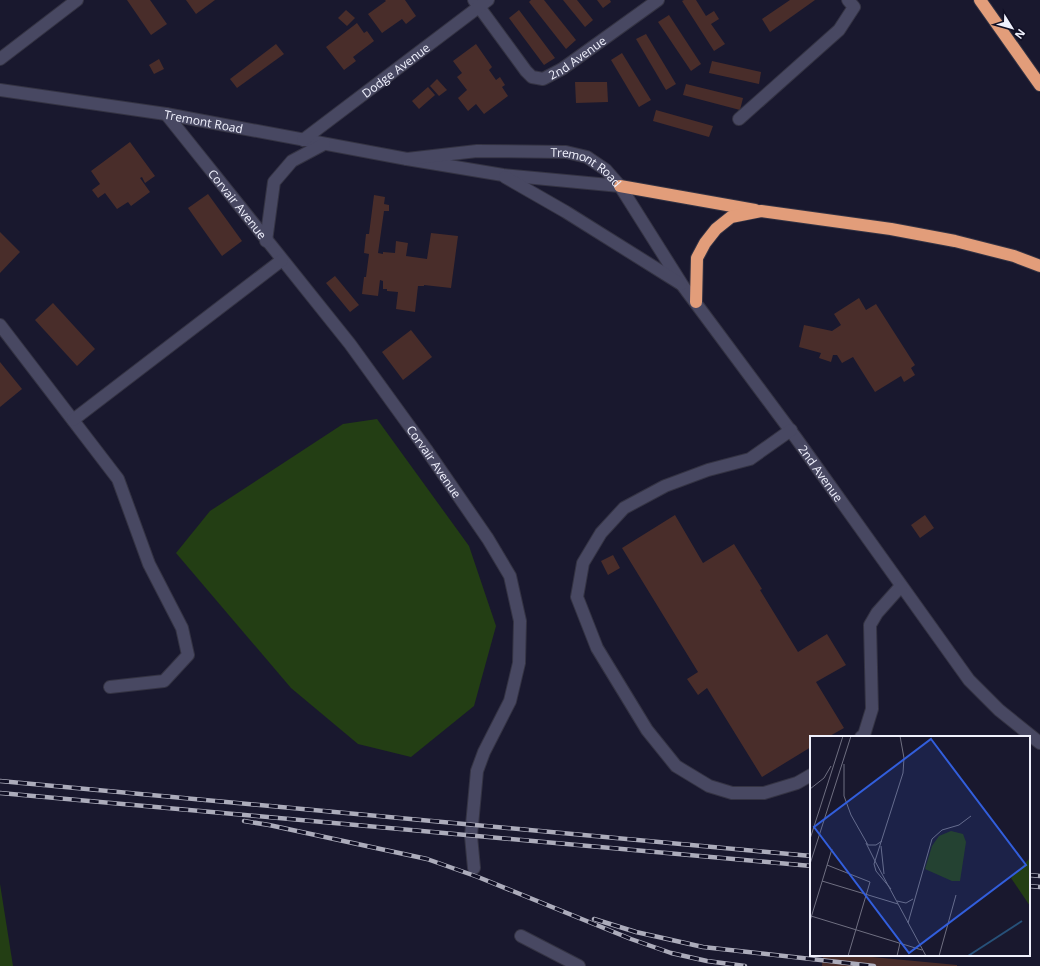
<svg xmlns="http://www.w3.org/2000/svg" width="1040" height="966" font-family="'Open Sans',sans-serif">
	<rect width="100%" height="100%" fill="#19182e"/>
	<g fill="#233e14">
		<polygon points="377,419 469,546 496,626 474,706 411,757 358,744 291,688 176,553 210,511 343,424"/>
		<polygon points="0,884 13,966 0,966"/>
	</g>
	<g fill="#492d2a">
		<polygon points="127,0 150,0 167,24 151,35"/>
		<polygon points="186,0 215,0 196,14"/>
		<polygon points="385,0 405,0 416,16 406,24 402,19 382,33 368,14 386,1"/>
		<polygon points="531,0 544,0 576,40 566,49 529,2"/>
		<polygon points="563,0 577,0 593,20 585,27"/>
		<polygon points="597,0 610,0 611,2 603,8"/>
		<polygon points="684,0 696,0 706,16 714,11 719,19 711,24 725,44 714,51 682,1"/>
		<polygon points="790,0 815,0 770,32 762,19"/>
		<polygon points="346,10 355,18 347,26 338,18"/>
		<polygon points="519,10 555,58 544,65 509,18"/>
		<polygon points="669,15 701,64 691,71 658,22"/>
		<polygon points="357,23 364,33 367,31 374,41 353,57 356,61 344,70 326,47"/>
		<polygon points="646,34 676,84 666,90 636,39"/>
		<polygon points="276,44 284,54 237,88 230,79"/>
		<polygon points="476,44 492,67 489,70 496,80 500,77 505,85 502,87 508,96 484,114 476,104 468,111 458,98 467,90 457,77 462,73 453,61"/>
		<polygon points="622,53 651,100 639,107 611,60"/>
		<polygon points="159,59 164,69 154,74 149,65"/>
		<polygon points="712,61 761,72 759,84 709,73"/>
		<polygon points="437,79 447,90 439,96 430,86"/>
		<polygon points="575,82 607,82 608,102 576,103"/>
		<polygon points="686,84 743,98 740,110 683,95"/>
		<polygon points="428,87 435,95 419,109 412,101"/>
		<polygon points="656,110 713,126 709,137 653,121"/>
		<polygon points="130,142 155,176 145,183 142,177 140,178 150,192 131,206 128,202 117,209 105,193 98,198 92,190 100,184 91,171"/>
		<polygon points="208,194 242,241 222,256 188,208"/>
		<polygon points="374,195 385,197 384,204 389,205 389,211 384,211 378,253 383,254 383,252 395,253 396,241 408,243 406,256 427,259 431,233 458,236 451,288 424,285 424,286 418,286 415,312 396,309 398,292 387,291 387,289 383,289 383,281 380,280 378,296 362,294 364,277 366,277 369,254 364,253 366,234 369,234"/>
		<polygon points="0,232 20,252 0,273"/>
		<polygon points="335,276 359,305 350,312 326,283"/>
		<polygon points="859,298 866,310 876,304 915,365 911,368 915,375 904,382 901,376 875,392 853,357 842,363 837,355 833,355 831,362 819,358 821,353 799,347 804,325 832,331 841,325 834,314"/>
		<polygon points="53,303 95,349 77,366 35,320"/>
		<polygon points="411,330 432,357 403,380 382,352"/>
		<polygon points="0,362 22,389 0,407"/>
		<polygon points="675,515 703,563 734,544 762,589 760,590 798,652 827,634 846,665 816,682 844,728 828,737 811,737 811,747 762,777 707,688 698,695 687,679 698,672 622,548"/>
		<polygon points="925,515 934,528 920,538 911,525"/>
		<polygon points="613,555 620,568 608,575 601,561"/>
		<polygon points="823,955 851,955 957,965 957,966 822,966"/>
	</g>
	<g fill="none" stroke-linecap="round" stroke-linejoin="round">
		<g stroke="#343343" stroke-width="14">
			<g id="minor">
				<path id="s1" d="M 474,0 L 526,71 L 532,77 L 543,79 L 562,69 L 658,0"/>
				<polyline points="0,59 77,0"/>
				<path id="s2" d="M 0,90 L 166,114 L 407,159 L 503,175 L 620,186"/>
				<path id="s3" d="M 166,114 L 350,344 L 426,449 L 488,539 L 510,576 L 520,621 L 519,663 L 510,701 L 484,752 L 477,771 L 471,836 L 474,868"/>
				<polyline points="739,119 839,30 854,7 848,0"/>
				<path id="s4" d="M 303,140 L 488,0"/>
				<path id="s5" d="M 407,159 L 477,151 L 566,152 L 587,157 L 606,170 L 620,186 L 683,286 L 796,438 L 969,680 L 999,710 L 1040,743"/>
				<polyline points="505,177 566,212 681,284"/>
				<polyline points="266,241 274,182 292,161 324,144"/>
				<polyline points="0,325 118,479 149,564 182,628 188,655 164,681 110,687"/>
				<polyline points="73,420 282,260"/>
				<polyline points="791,430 750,459 708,470 665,486 624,508 601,533 583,563 577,597 597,648 647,730 676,766 709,786 732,793 764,793 797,783 811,775"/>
				<polyline points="861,737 864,735 872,709 870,625 877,613 901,586"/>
				<polyline points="521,936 579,966"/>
			</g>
		</g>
		<g stroke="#343343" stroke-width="14">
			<g id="highway">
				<polyline points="980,0 1040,85"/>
				<polyline points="620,186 755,210"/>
				<polyline points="696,302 697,258 705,243 716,229 731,217 761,211 891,229 955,241 1014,256 1040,266"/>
			</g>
		</g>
		<use href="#minor" stroke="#484862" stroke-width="12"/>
		<use href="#highway" stroke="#e29d7a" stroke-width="12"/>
		<g stroke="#acacbb" stroke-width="4.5">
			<g id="rail">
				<polyline points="0,781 811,856"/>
				<polyline points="0,793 811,866"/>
				<polyline points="244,821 269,825 427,859 478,877 631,939 671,953 707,961 745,966"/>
				<polyline points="1029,875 1040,876"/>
				<polyline points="1029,886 1040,887"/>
				<polyline points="594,919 636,932 703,947 874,966"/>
			</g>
		</g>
		<use href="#rail" stroke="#100f24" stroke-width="3" stroke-dasharray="9" stroke-linecap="butt"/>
	</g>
	<g text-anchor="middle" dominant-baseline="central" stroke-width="3" stroke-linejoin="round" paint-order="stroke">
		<g font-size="12" fill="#f0f1fd" stroke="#100f24">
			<text stroke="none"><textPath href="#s1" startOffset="148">2nd Avenue</textPath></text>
			<text stroke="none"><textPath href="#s4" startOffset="116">Dodge Avenue</textPath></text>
			<text stroke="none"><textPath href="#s2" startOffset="206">Tremont Road</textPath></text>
			<text stroke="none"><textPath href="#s5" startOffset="184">Tremont Road</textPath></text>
			<text stroke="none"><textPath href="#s3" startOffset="115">Corvair Avenue</textPath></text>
			<text stroke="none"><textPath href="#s3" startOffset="439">Corvair Avenue</textPath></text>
			<text stroke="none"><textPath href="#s5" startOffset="576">2nd Avenue</textPath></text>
		</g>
	</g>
	<g transform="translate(810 736)">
		<rect width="220" height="220" fill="#19182e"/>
		<path d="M 141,95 L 153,98 L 156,106 L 150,145 L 142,145 L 115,133 L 122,110 L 129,100 ZM 220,122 L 220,170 L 201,142 Z" fill="#233e14"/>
		<path fill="none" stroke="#275179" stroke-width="2" d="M 158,220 L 212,185"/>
		<path fill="none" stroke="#6f6f81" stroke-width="1" d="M 34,28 L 34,60 L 41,79 L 58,109 L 66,109 L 72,105M 0,53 L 14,42 L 21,30M 0,103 L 33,0M 56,107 L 65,125M 71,110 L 74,138M 65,125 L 116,220M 0,128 L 41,0M 17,129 L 60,146 L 38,220M 12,145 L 88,168M 81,153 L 66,135 L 64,128 L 93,37 L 94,22 L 90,0M 87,165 L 96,167 L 103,163M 1,180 L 112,214M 0,185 L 22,113M 98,187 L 122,103 L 132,94 L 149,89 L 161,80M 87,220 L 90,207M 129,220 L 146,159"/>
		<path fill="#325edc" fill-opacity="0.15" stroke="#325edc" stroke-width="2" d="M 121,3 L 216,129 L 99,217 L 4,91 Z"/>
		<rect width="220" height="220" fill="none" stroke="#f0f1fd" stroke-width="2"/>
	</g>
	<g transform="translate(1012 28) rotate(127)" stroke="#100f24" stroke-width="3" paint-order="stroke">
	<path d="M0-3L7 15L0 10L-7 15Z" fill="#f0f1fd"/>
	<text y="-6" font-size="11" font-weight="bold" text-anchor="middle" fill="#f0f1fd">N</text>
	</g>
</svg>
